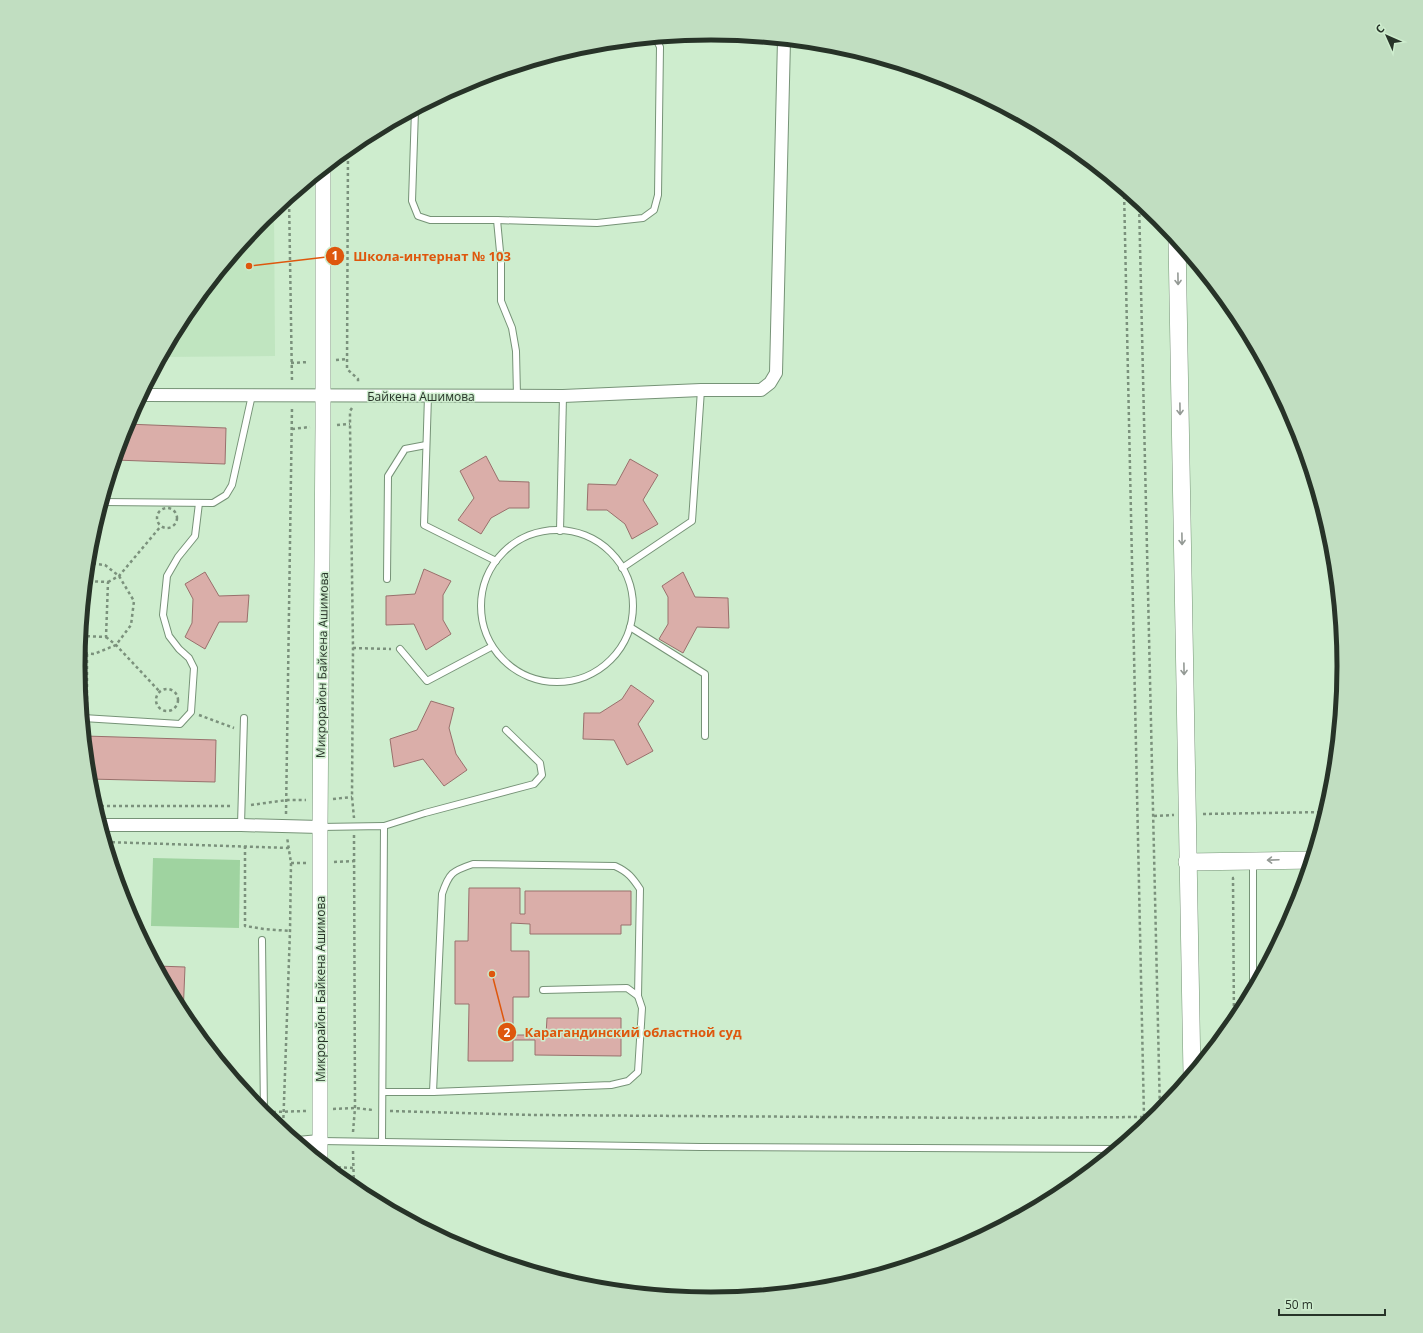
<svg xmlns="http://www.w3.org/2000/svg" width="1423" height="1333" font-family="'Open Sans',sans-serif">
	<rect width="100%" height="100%" fill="#ceedce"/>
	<polygon fill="#c0e5c0" points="274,210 275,356 162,357 185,314 264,218"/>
	<polygon fill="#9fd3a0" points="153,858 240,860 239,928 151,926"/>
	<g fill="#daaea9" stroke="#99706c">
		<polygon points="126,424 226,428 225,464 115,460"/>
		<polygon points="486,456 499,481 529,482 529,508 509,508 491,518 481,534 458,520 474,498 460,471"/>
		<polygon points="630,459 658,475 643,500 658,524 632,539 625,524 607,510 587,510 588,484 616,485"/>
		<polygon points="424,569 451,581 443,595 443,620 451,634 426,650 414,624 386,625 386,596 415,594"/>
		<polygon points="205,572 219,596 249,595 247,622 219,622 205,649 185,637 192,623 193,599 185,584"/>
		<polygon points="683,572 695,597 728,598 729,628 697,627 683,653 659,639 668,624 668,597 662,586"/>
		<polygon points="631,685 654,701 638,724 653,751 627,765 614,740 583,739 584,713 600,713 622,699"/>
		<polygon points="431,701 454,708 449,728 456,754 467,770 444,786 423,759 394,767 390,739 417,730"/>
		<polygon points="85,736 216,740 215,782 89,779"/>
		<polygon points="469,888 520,888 520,914 525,914 525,891 631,891 631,925 621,925 621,934 530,934 530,924 511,923 511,951 529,951 529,997 513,997 513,1035 546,1035 547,1018 621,1018 621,1056 535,1055 535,1040 513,1040 513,1061 468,1061 469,1004 455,1004 455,941 468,941"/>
		<polygon points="157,966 185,967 183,1016"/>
	</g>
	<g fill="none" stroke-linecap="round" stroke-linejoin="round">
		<g stroke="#769377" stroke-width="8">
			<g id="service">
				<polyline points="415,110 412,201 418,216 430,220 497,220 597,223 643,218 654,210 658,195 660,47 656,39"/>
				<polyline points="497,220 501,262 501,301 512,328 516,351 517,396"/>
				<polyline points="428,396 424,525 496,561"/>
				<polyline points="103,502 213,503 226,495 232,485 252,395"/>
				<circle cx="557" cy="606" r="76"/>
				<polyline points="560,531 563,396"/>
				<polyline points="622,568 692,521 701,390"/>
				<polyline points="387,579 388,476 405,449 426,445"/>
				<polyline points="630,627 705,674 705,736"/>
				<polyline points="400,649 427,681 491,647"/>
				<polyline points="83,718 180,724 191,712 194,668 189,658 179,649 169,636 163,615 167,576 178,557 195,536 199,503"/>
				<polyline points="241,825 244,718"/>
				<polyline points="384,826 425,813 534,784 542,775 540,763 506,730"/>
				<polyline points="320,827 384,826 382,1142"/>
				<polyline points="1253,862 1253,990"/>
				<polyline points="262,940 264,1114"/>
				<polyline points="383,1092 433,1092 611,1085 628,1081 638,1072 642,1008 638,996 627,988 543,990"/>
				<path d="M 433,1092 L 442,894 C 449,873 452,871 473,864 L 615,866 C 628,872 632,877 640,889 L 638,996"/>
				<polyline points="321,1141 700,1147 1117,1149"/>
			</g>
		</g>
		<g stroke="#769377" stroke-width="14">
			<g id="minor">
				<polyline points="142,395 563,396 701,390 761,390 770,383 776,373 784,40"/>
				<polyline points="101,825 241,825 320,827"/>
				<polyline points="298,1143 319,1141"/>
			</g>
		</g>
		<g stroke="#769377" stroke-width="16">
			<polyline id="tertiary" points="320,1161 320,827 323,426 323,170"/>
		</g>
		<g stroke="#769377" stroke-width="18">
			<g id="secondary">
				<polyline points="1177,240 1192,1075"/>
				<polyline points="1187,862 1312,860"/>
			</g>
		</g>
		<g stroke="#7b917c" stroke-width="2.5" stroke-dasharray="3 3" stroke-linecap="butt">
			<polyline points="348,149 347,369 358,379 358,384"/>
			<polyline points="1124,190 1144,1117 1143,1128"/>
			<polyline points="289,197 292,382"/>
			<polyline points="1139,202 1160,1113"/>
			<polyline points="336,360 347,359"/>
			<polyline points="291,363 309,362"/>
			<polyline points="352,408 350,411 350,424 353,648 352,797 354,818"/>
			<polyline points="337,425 350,424"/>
			<polyline points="292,429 310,427"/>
			<circle cx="167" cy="518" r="10"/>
			<polyline points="108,582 119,576 161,526"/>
			<polyline points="81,636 106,637 108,582 86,581"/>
			<polyline points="106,637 116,645 160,692"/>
			<polyline points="353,648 391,649"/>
			<polyline points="79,653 94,654 116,645 131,625 134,601 119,576 105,565 88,563"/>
			<polyline points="87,654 87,710"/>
			<circle cx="167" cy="700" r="11"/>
			<polyline points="199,715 234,728"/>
			<polyline points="333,799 352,797"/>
			<polyline points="251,805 287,800 306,800"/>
			<polyline points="95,806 232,806"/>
			<polyline points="286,814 292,407"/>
			<polyline points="1203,814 1326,812"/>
			<polyline points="1154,816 1174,815"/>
			<polyline points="106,842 289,848"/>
			<polyline points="245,846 245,926 264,929 290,931"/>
			<polyline points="334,862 355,861"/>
			<polyline points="291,863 307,863"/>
			<polyline points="1234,1024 1233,878 1235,878"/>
			<polyline points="333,1109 355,1108 373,1110"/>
			<polyline points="390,1111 534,1115 987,1118 1144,1117 1161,1112"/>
			<polyline points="273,1112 306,1111"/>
			<polyline points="283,1130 290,931 291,863 287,837"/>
			<polyline points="353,1132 355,1108 354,835"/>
			<polyline points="353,1151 354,1189"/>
			<polyline points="332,1167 354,1168"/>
		</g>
		<use href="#service" stroke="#fff" stroke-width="6"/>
		<use href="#minor" stroke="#fff" stroke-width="12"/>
		<use href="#tertiary" stroke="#fff" stroke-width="15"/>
		<use href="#secondary" stroke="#fff" stroke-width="17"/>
	</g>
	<defs><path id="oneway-shaft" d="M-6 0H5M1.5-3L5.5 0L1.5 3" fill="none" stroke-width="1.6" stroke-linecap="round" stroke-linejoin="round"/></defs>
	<g stroke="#939994">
		<use href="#oneway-shaft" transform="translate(1178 279) rotate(89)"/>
		<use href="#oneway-shaft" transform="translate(1180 409) rotate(89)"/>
		<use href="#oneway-shaft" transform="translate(1182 539) rotate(89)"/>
		<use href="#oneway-shaft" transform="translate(1184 669) rotate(89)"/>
		<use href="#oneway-shaft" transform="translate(1273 860) rotate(178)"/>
	</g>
	<g text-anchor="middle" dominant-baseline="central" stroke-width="3" stroke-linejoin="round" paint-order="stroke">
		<g font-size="12" fill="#273328" stroke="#ceedce">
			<text x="421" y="396">Байкена Ашимова</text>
			<text transform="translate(322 665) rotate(-89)">Микрорайон Байкена Ашимова</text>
			<text transform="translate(320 989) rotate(-90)">Микрорайон Байкена Ашимова</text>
		</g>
	</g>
	<path d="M0 0H1423V1333H0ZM85 666a626 626 0 1 1 1252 0a626 626 0 1 1-1252 0Z" fill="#c1dec1" fill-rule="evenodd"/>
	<path fill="none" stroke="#273328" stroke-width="5" d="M85 666a626 626 0 1 1 1252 0a626 626 0 1 1-1252 0Z"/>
	<path fill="none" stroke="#de570d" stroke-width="1.5" d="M249 266L335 256M492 974L507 1032"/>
	<g fill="#de570d" stroke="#ceedce" stroke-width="1.5">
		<circle cx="249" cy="266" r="4"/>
		<circle cx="492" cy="974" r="4"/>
		<circle cx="335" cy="256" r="10"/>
		<circle cx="507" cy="1032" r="10"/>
	</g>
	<g font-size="12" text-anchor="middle" font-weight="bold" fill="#fff">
		<text x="335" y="260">1</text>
		<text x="507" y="1037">2</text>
	</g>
	<g font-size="13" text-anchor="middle" font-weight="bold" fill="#de570d" stroke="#ceedce" stroke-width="3" stroke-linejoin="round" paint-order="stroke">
		<text x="432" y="261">Школа-интернат № 103</text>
		<text x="633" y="1037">Карагандинский областной суд</text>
	</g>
	<g transform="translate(1387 36) rotate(315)" stroke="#ceedce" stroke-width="3" paint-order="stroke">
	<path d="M0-3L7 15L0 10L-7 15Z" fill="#273328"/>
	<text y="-6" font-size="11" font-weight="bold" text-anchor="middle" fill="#273328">С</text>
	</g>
	<path d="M1279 1309v6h106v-6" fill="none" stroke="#273328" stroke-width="2"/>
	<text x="1285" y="1309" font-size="12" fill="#273328" stroke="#ceedce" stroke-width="3" paint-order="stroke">50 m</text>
</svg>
